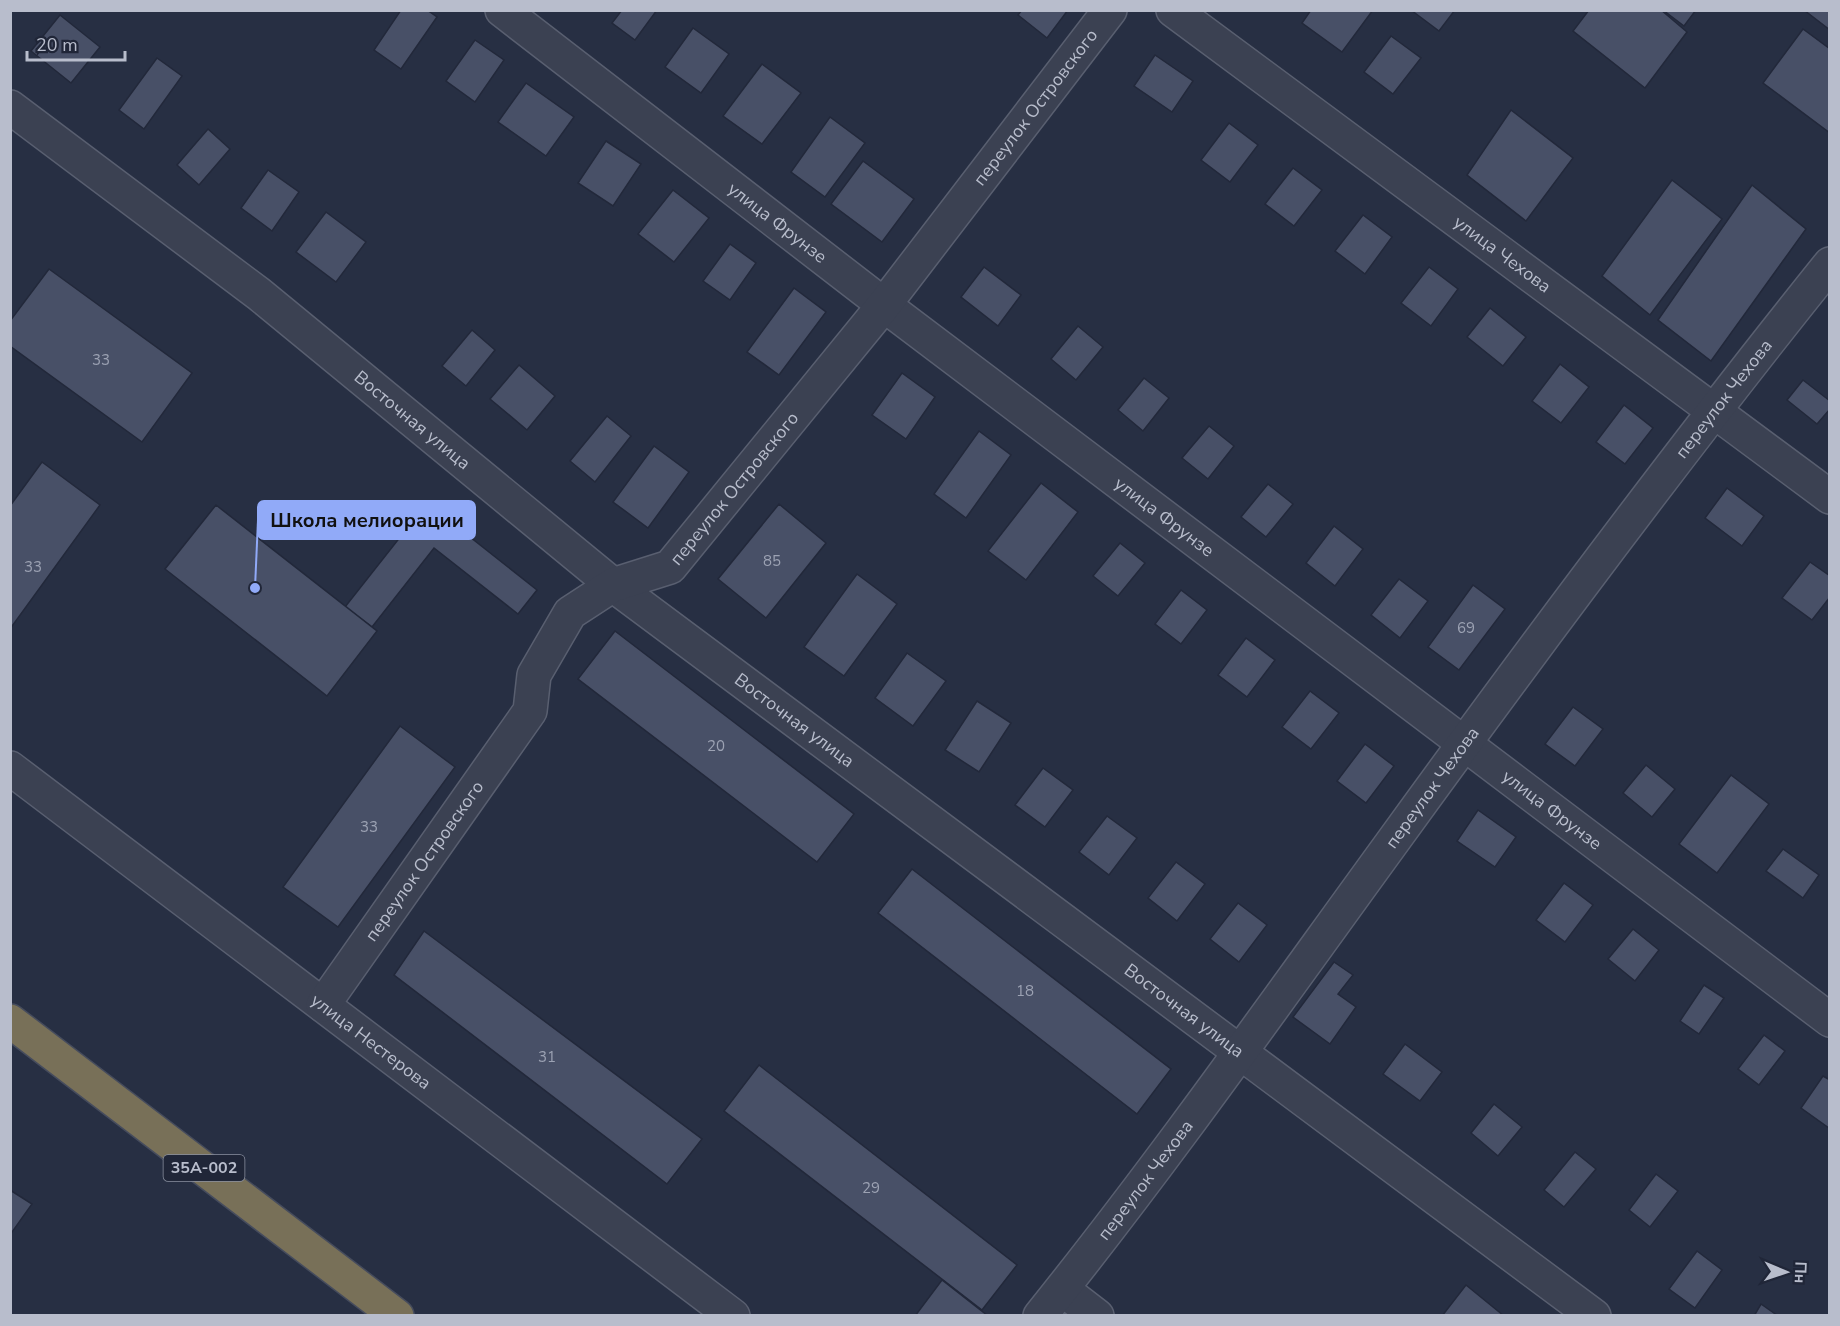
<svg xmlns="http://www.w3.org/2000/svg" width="1840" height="1326" font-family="'Nunito Sans',sans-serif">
	<rect width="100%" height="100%" fill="#272f43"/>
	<g fill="#485067" stroke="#22283a" stroke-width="1.5">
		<polygon points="401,10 427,10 437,17 401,69 374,50"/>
		<polygon points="622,10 657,10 635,40 612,23"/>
		<polygon points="1022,10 1068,10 1047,38 1018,15"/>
		<polygon points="1311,10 1373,10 1342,52 1302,23"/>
		<polygon points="1411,10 1455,10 1439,31"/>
		<polygon points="1589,10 1661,10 1687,32 1645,88 1573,31"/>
		<polygon points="1663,10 1696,10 1684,26"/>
		<polygon points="1804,10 1830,10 1830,30"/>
		<polygon points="60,15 100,47 71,83 31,51"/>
		<polygon points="693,28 729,54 701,93 665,67"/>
		<polygon points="1803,29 1830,49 1830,133 1763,83"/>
		<polygon points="1391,36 1421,58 1393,94 1364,72"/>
		<polygon points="475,40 504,60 475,102 446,81"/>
		<polygon points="1155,55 1193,81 1172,112 1134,86"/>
		<polygon points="157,58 182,76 144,129 119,110"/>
		<polygon points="762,64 801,93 762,144 723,116"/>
		<polygon points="526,83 574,117 546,156 498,122"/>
		<polygon points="1511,110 1573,158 1526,221 1467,175"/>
		<polygon points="830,117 865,143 825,197 791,172"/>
		<polygon points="1229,123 1258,145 1230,182 1201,160"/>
		<polygon points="208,129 230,149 199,185 177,165"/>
		<polygon points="606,141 641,164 613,206 578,183"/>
		<polygon points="863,161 914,199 882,242 831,204"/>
		<polygon points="1293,168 1322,190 1294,226 1265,204"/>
		<polygon points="268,170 299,192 272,231 241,208"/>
		<polygon points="1672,180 1722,219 1650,315 1602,276"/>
		<polygon points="1752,185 1806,229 1711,361 1658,320"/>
		<polygon points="673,190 709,218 674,262 638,234"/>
		<polygon points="326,212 366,242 336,282 296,252"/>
		<polygon points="1363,215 1392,237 1365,274 1335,251"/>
		<polygon points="730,244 756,263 730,300 703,281"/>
		<polygon points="984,267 1021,295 998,326 961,297"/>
		<polygon points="1429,267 1458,289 1431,326 1401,303"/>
		<polygon points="49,269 192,373 142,442 10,346 10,321"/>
		<polygon points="794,288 826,312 779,375 747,352"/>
		<polygon points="1490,308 1526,337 1503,366 1467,337"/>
		<polygon points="1078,326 1103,347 1076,380 1051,359"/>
		<polygon points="472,330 495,350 466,386 442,366"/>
		<polygon points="1560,364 1589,387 1561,423 1532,401"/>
		<polygon points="519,365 555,396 527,430 490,399"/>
		<polygon points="902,373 935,397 906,439 872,415"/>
		<polygon points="1144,378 1169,398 1143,431 1118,410"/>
		<polygon points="1803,380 1830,401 1830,409 1817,424 1787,400"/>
		<polygon points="1624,405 1653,428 1625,464 1596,442"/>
		<polygon points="607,416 631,436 595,482 570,461"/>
		<polygon points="1209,426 1234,446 1208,479 1182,458"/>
		<polygon points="979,431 1011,455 966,518 934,494"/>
		<polygon points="654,446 689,472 648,528 613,502"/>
		<polygon points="42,462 100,505 10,629 10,506"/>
		<polygon points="1041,483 1078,512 1026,580 988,551"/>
		<polygon points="1268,484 1293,504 1266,537 1241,517"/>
		<polygon points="1727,488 1764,516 1742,546 1705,518"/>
		<polygon points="427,503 537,590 518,614 434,548 372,627 345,607"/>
		<polygon points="779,504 826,543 766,618 718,579"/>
		<polygon points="216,505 377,631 327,696 165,569"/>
		<polygon points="1334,526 1363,549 1335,586 1306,563"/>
		<polygon points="1120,543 1145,563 1118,596 1093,576"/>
		<polygon points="1810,562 1830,576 1830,597 1812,620 1782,598"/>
		<polygon points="857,574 897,604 844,676 804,647"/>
		<polygon points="1399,579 1428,601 1400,638 1371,615"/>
		<polygon points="1473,585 1505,609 1459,670 1428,647"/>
		<polygon points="1181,590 1207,610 1181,644 1155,624"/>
		<polygon points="615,631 854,814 817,862 578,679"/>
		<polygon points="1246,638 1275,660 1247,697 1218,675"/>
		<polygon points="907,653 946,681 913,726 875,698"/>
		<polygon points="1310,691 1339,713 1311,749 1282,727"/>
		<polygon points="977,701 1011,723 979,772 945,750"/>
		<polygon points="1573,707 1603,729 1575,766 1545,744"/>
		<polygon points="400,726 455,767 338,927 283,887"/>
		<polygon points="1365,744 1394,766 1366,803 1337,781"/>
		<polygon points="1646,765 1675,789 1652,817 1623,793"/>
		<polygon points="1043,768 1073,790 1045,827 1015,805"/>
		<polygon points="1731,775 1769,804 1717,873 1679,844"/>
		<polygon points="1478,810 1516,837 1495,867 1457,841"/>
		<polygon points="1107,816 1137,838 1109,875 1079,852"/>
		<polygon points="1783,849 1819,875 1803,898 1766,871"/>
		<polygon points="1176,862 1205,884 1177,921 1148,898"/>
		<polygon points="912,869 1171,1069 1137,1114 878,913"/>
		<polygon points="1564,883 1593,905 1565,942 1536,920"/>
		<polygon points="1238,903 1267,925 1239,962 1210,939"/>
		<polygon points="1633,929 1659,950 1635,981 1608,959"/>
		<polygon points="424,931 702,1139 667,1184 394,975"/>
		<polygon points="1334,962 1353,975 1338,994 1356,1007 1330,1044 1293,1017"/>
		<polygon points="1704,985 1724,998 1699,1034 1680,1021"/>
		<polygon points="1764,1035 1785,1051 1759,1085 1738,1069"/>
		<polygon points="1405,1044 1442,1072 1420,1101 1383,1074"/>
		<polygon points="759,1065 1017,1265 982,1310 724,1111"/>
		<polygon points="1823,1076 1830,1080 1829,1128 1801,1108"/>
		<polygon points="1494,1104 1522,1127 1498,1156 1471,1133"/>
		<polygon points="1575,1152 1596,1169 1564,1207 1544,1190"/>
		<polygon points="1656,1174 1678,1191 1650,1227 1629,1210"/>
		<polygon points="10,1190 32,1204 10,1235"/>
		<polygon points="1697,1251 1722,1270 1695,1308 1669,1289"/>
		<polygon points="942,1280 988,1316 915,1316"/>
		<polygon points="1466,1285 1504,1316 1442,1316"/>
		<polygon points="1761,1304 1778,1316 1754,1316"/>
	</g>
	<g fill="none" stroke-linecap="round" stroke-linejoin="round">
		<g stroke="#595f70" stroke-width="36">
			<g id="minor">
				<path id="s1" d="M 502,10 L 884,305 L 1830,1020"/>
				<path id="s2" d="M 1173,10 L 1830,497"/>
				<path id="s3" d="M 10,107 L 259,294 L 613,585 L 1594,1316"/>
				<path id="s4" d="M 10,768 L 733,1316"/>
				<path id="s5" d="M 323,1005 L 530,711 L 534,675 L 570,613 L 613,585 L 670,567 L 884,305 L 1110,10"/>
				<polyline points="1062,1289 1097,1316"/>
				<path id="s6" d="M 1040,1316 C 1163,1163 1276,1002 1391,844 C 1533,648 1678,453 1830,264"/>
			</g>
		</g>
		<g stroke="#464c5d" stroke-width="36">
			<polyline id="highway" points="10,1021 397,1316"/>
		</g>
		<use href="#minor" stroke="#3b4152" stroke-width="33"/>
		<use href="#highway" stroke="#787058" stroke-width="33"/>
	</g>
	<g text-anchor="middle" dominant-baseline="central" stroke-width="5" stroke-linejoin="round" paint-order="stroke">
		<g font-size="15" fill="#9ca2b3">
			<text x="101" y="360">33</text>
			<text x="772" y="561">85</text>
			<text x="33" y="567">33</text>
			<text x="1466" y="628">69</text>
			<text x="716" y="746">20</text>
			<text x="369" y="827">33</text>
			<text x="1025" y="991">18</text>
			<text x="547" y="1057">31</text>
			<text x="871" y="1188">29</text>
		</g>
		<rect fill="#202638" stroke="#8a90a0" stroke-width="1.5" x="163.5" y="1155" width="81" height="26" rx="4.5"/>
		<g font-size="16" font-weight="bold" fill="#b8bdcc">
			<text x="204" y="1168">35А-002</text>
		</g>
		<g font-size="18" fill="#b8bdcc" stroke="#202638">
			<text stroke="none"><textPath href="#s5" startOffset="1166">переулок Островского</textPath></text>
			<text stroke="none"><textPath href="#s1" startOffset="348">улица Фрунзе</textPath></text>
			<text stroke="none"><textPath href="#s2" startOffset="410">улица Чехова</textPath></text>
			<text stroke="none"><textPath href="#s6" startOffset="1144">переулок Чехова</textPath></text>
			<text stroke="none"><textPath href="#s3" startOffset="510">Восточная улица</textPath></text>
			<text stroke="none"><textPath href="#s5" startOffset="680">переулок Островского</textPath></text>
			<text stroke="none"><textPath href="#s1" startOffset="834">улица Фрунзе</textPath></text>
			<text stroke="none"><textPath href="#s3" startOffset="996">Восточная улица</textPath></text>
			<text stroke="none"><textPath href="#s6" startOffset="658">переулок Чехова</textPath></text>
			<text stroke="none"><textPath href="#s1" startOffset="1320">улица Фрунзе</textPath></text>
			<text stroke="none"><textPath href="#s5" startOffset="176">переулок Островского</textPath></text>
			<text stroke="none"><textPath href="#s3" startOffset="1482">Восточная улица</textPath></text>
			<text stroke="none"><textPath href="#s4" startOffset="453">улица Нестерова</textPath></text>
			<text stroke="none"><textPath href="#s6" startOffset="172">переулок Чехова</textPath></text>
		</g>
	</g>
	<path fill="none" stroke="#91aaf8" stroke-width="2" d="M255 588L258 520"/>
	<circle fill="#91aaf8" stroke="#202638" stroke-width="2" cx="255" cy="588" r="6"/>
	<rect fill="#91aaf8" stroke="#91aaf8" stroke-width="2" x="258" y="501" width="217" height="38" rx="6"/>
	<g font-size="20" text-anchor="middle" font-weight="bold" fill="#111">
		<text x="367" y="527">Школа мелиорации</text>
	</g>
	<rect width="1840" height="1326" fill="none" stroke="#b8bdcc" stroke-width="24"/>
	<g transform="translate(1786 1272) rotate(92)" stroke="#202638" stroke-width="4.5" paint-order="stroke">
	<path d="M0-4.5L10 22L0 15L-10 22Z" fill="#b8bdcc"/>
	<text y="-9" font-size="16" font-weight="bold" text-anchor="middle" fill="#b8bdcc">Пн</text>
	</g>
	<path d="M27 51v9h98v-9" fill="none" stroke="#b8bdcc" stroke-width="3"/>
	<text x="36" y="51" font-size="18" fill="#b8bdcc" stroke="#202638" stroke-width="4.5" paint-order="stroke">20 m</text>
</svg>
